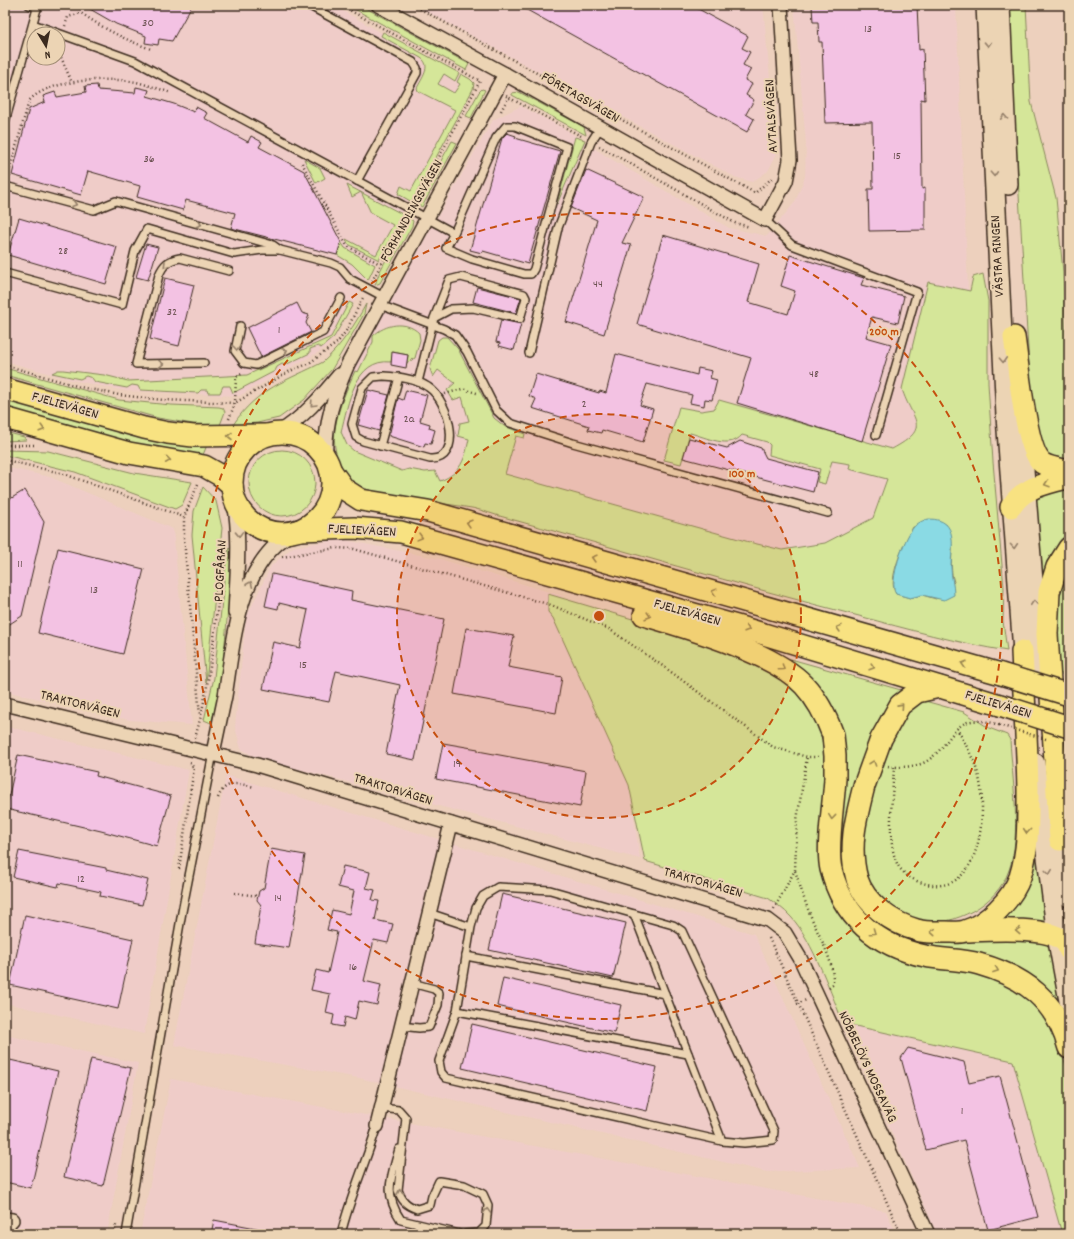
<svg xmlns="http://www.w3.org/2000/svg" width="1074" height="1239" font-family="Dekko,sans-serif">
	<rect width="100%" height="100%" fill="#edd0bd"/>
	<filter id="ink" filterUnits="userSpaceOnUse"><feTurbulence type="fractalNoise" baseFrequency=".025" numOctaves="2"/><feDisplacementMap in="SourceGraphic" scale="8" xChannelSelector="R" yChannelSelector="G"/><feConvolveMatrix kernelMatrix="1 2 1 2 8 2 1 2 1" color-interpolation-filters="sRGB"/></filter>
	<g filter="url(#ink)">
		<g fill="#efccc8" fill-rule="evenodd">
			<path d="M 5,5 L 333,5 L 466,81 L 468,88 L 336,336 L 326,348 L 239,396 L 126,391 L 72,380 L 5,361 ZM 34,34 L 58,34 L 58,58 L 34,58 Z"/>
			<polygon points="414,5 763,5 777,153 768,171 752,182 735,177"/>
			<polygon points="794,5 956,5 968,290 926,488 815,572 378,484 336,463 330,439 343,390 375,326 493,120 521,106 565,129 606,156 729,228 767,236 795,202 805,177 806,144"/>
			<polygon points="5,467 50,477 173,529 192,725 129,720 5,691"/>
			<polygon points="340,539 440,559 562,596 629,786 640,859 257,758 241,749 235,727 246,618 271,566 293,547"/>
			<polygon points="5,726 189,770 144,1034 5,1003"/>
			<polygon points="226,775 754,934 860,1168 767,1172 359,1078 174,1045"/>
			<polygon points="849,1009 1029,1043 1067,1060 1069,1068 1069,1234 937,1234 849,1036"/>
			<polygon points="5,1035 138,1063 107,1234 5,1234"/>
			<polygon points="171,1079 886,1211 896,1234 140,1234"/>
		</g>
		<g fill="#d5e699" stroke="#88885c" fill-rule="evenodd">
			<polygon points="347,5 360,5 469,64 466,70"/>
			<polygon points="1008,5 1026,5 1031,102 1056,198 1063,272 1069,409 1069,461 1047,456 1032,418"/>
			<path d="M 383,32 L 459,73 L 455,81 L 444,74 L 438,84 L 454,93 L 460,84 L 457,82 L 461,74 L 470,79 L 474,83 L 473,89 L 412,202 L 398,194 L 401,186 L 411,191 L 455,110 L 418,91 L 417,88 C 422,78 432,66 421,58 L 381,36 Z"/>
			<polygon points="482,89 485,90 471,118 466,116 479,92"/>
			<polygon points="519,92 584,127 586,135 512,95 512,93"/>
			<polygon points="575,137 585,140 557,204"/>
			<polygon points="452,141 457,143 422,207 417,204"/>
			<polygon points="304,159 320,168 325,178 316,183"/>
			<polygon points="347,185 404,215 379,260 348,244 346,239 376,255 393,225 371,213 361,192 352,197"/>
			<polygon points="409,218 413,221 412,226 380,283 375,285 380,271"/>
			<polygon points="341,242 345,248 375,265 368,280 352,264 337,255"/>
			<path d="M 983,274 L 988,301 L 988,383 L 993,462 L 1004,588 L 1003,621 L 1007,651 C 957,643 907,629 859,616 C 737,585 617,548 496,515 C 486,512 476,508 465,507 C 435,501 371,500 350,479 C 320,447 340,404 355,371 L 358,372 L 373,342 L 373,336 C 385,324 406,320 419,333 L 420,340 L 415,358 L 407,363 L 408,355 L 393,352 L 391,362 C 355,358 348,404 341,432 L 347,445 L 354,451 L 402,471 L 409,469 L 425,472 L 435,471 L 440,481 C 461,473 465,459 469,439 L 458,436 L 460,423 L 469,421 L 462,397 L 453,400 L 447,390 L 455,383 L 438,370 L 433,377 L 430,369 L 438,340 L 442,337 L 447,337 L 458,349 L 494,418 L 504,426 L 525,434 L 524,438 L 516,436 L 505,474 L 753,543 L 782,550 L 825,543 L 873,518 L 887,479 L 849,469 L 850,464 L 832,461 L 825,484 L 817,482 L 820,469 L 769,455 L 770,445 L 767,442 L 742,435 C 730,450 706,437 690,433 L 681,464 L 664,460 L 679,407 L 701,411 L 714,409 L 719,400 L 892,449 C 933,427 912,421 902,389 L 928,282 L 970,291 L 973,277 ZM 946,524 C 958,547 947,560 954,582 L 936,599 L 922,595 L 910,598 L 896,594 C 886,580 905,541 913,527 Z"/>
			<polygon points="349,302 353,304 334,337 321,348 318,346 310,349 310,353 285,365 282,364 277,367 275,371 233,393 230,386 223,386 220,393 208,393 207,390 201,390 198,393 140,390 138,386 132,385 127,388 95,382 92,378 86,376 80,379 52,373 58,370 63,370 104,375 128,381 247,375 331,337"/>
			<path d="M 366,304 L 364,314 L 332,369 L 304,400 L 279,418 L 257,423 L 233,425 C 257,388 287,381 323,362 C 342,345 354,326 366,304 Z"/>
			<polygon points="5,368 119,400 171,405 219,407 223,408 225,412 220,425 193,424 158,418 5,375"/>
			<polygon points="5,399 207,445 203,455 153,449 5,407"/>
			<polygon points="5,432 24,437 26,440 5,441"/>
			<polygon points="5,450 48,451 134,473 192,482 182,505 175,509 75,472 5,455"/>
			<circle cx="282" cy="483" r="33"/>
			<polygon points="1069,486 1069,533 1056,552 1044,593 1032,498"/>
			<polygon points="203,487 216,501 222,528 206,683 192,535 194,511"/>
			<path d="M 229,548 L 232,549 C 232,577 228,604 226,632 C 223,663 221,693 211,723 L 204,720 L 214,678 L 226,562 Z"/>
			<polygon points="1069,562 1069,676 1055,672 1058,594"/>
			<path d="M 548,594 L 700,639 L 784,678 L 809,704 L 822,728 L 827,765 L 822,838 L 856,930 L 1020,989 L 1038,1006 L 1051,1026 L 1069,1073 L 1069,1234 L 1062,1234 L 1013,1061 L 851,1025 L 845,1027 C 832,997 813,940 791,917 C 784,909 776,904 768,898 L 645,861 L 629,785 L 553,618 L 548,612 Z"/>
			<polygon points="780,656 901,690 892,701 849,823 874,915 1032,939 1053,946 1063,1010 1055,1003 885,932 863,914 851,898 837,856 844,763"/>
			<path d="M 925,701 L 964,712 L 989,728 L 1007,735 L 1010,740 C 1012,778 1022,835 1009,870 C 997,905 955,926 919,923 C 914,923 908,918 903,915 C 897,912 889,909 884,905 C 871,891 860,867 860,847 C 860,820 875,785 884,760 C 891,738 900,706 925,701 Z"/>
			<polygon points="1037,845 1049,925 994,925"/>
		</g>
		<path fill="#8adae4" stroke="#6a9495" d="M 929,519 C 960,519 951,548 951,567 C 951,577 954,585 954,595 L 944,600 L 922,595 L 910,598 L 896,594 C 888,582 904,539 913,528 C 917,523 923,520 929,519 Z"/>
		<g fill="#f3c2e3" stroke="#3b2a1e">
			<polygon points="83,5 192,5 172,41 159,39 158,45 145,43 146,36 116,24"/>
			<polygon points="518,5 691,5 748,36 742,48 750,52 743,65 751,69 745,80 752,84 746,95 754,100 746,114 754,119 747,132"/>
			<polygon points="822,5 917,5 919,50 923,49 925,100 921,99 922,189 925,188 925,230 869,231 868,189 873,189 872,122 825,123 822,42 819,42 818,22 813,22 812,6"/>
			<polygon points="97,85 98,90 135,93 136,87 149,90 147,96 174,104 194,112 196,107 207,113 204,118 248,142 251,136 262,142 259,147 304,171 341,242 337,255 231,228 235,213 186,200 183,210 137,197 140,186 88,171 81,195 12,175 29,109 45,102 43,96 55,92 57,97 86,92 85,86"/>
			<polygon points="507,133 516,136 515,138 560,151 528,264 483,251 482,253 470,250 502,138"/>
			<polygon points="586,170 644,197 622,243 631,245 604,334 566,322 597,220 571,208"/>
			<polygon points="19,218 117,247 106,284 8,255"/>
			<polygon points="663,235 759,264 748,302 788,314 795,291 781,286 790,255 864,278 861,285 904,296 898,323 872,317 866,337 891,344 862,441 737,403 751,358 637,324"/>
			<polygon points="146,244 158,247 148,280 136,277"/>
			<polygon points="165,278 194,285 179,346 150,339"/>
			<polygon points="477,287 521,298 516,313 473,302"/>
			<polygon points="297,303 302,313 309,315 306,323 311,332 261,357 247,328"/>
			<polygon points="501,320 521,324 514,350 499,346 500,343 496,342"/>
			<polygon points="392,352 408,355 406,368 391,365"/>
			<polygon points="616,354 697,375 698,368 712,371 710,378 717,380 712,400 705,399 704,406 690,403 692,395 647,384 640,405 653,409 643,442 602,430 601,433 588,430 589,426 532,408 536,399 529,396 536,374 599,393 600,391 606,393"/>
			<polygon points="368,390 389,395 379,431 358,425"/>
			<polygon points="406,390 427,395 420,421 430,424 429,428 435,430 431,444 425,443 424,447 389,436 398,398 403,400"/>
			<polygon points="689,438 727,448 740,441 761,448 766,458 818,472 813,492 683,458"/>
			<polygon points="25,490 44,522 22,616 5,627 5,502"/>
			<polygon points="58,548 144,569 123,654 38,633"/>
			<polygon points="272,574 352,591 351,600 444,619 415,760 386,754 400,685 336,671 329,702 263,689 273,642 300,648 308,610 279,603 278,609 265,606"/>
			<polygon points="466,628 514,636 508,667 562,677 556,713 454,694"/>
			<polygon points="443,743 478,749 478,751 586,771 580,807 436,779"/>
			<polygon points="18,755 97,772 96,776 171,796 157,846 101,831 6,809"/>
			<polygon points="271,849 305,855 289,948 255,943 261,905 257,900 259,891 264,888"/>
			<polygon points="19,851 106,868 106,870 148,880 142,905 100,896 101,892 59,883 58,887 13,877"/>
			<polygon points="343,866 370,872 366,888 375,890 372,900 379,901 375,920 393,924 388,943 374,940 364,981 381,985 377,1005 359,1001 355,1020 345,1017 343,1027 332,1025 334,1015 326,1013 330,994 311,990 316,970 328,973 337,932 327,930 332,910 349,914 354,891 338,887"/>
			<polygon points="502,894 626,923 613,978 489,950"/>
			<polygon points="25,915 133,939 118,1009 10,985"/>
			<polygon points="503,978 621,1005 614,1033 497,1006"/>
			<polygon points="472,1024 657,1067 647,1111 462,1068"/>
			<polygon points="908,1048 964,1062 969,1083 1000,1076 1038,1217 988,1230 964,1140 926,1150 901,1058"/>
			<polygon points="91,1059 131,1068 103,1186 64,1177"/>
			<polygon points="10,1060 58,1071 31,1188 5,1182 5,1080"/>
			<polygon points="214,1220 261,1229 260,1234 211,1234"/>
		</g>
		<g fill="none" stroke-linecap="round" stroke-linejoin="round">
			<g stroke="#3b2a1e" stroke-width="10">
				<g id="service">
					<polyline points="29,5 38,8"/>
					<polyline points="308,5 413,62 417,68 417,73 357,181"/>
					<polyline points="33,24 135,61 454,233 496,138 506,126 515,126 567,147 534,269 531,274 524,274 472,259 446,248 454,233"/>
					<polyline points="5,122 38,5"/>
					<polyline points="5,186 94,210 116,201 273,245 280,250"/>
					<polyline points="765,220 792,245 917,292 876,435"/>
					<polyline points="5,273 122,305 135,251 147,229 234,254 262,250 280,250 331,263 340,267 350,279 384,297"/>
					<polyline points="380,305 444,329 455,335 467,352 496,410 510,423 573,443 828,513"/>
					<polyline points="240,326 235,351 244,363 256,365 323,332 341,298"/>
					<polyline points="529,353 558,228 591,142 600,128"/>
					<path d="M 204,363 L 136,364 L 159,275 C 163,265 168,260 180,258 L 229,271"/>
					<path d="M 383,376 C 398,377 415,378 428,387 C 450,401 464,461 430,459 L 363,441 L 356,437 L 352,424 L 362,388 L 373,377 Z"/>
					<polyline points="418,382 434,318 449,280 461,277 524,294 526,298 520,319 473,308 451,309 434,318"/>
					<polyline points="380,446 399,377"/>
					<polyline points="429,913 471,927 476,908 483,896 498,887 550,890 673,925 682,931 774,1131 773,1140 744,1143 722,1141 446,1078 441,1072 439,1061 457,1011 471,927"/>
					<polyline points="634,914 722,1141"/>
					<polyline points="466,956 665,994"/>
					<polyline points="457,1011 688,1054"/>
					<polyline points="401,1026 419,1028 429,1027 438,1005 439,993 434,989 412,983"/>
					<path d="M 381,1108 L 399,1110 L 406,1118 L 398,1190 C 402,1201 406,1205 417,1209 L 430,1205 L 432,1196 L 439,1181 L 464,1185 L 483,1194 L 488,1205 L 486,1226 L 479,1233 L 465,1234"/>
					<path d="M 399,1149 C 391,1178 383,1193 401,1220 L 460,1234"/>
					<polyline points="10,1234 12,1220"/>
					<polyline points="126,1234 182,912 213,753"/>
					<path d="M 341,1234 C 350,1197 366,1162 377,1126"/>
				</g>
			</g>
			<g stroke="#3b2a1e" stroke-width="16">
				<g id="minor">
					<polyline points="378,5 505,74 765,220 786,181 790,160 781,5"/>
					<path d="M 278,433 C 303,418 321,397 339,375"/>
					<path d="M 326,458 C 324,422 334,397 348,364 L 505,74"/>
					<path d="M 233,496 C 241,535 237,573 235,613"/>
					<polyline points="5,704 257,765 768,920 785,933 800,958 928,1234"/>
					<path d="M 213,753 C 217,734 221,715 225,696 C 234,641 238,564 292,533"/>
					<polyline points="377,1126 451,824"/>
					<polyline points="5,1219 12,1220"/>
				</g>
			</g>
			<g stroke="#3b2a1e" stroke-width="22">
				<g id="secondary">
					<polyline points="986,5 1006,416 1024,666"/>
					<polyline points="1000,5 1008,185"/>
					<polyline points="1020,420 1040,668"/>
					<polyline points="1035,763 1057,936 1069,1001"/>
					<polyline points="1058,824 1069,897"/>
				</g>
			</g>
			<g stroke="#3b2a1e" stroke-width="24">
				<g id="primary">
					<path d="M 1014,337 C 1018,362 1025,449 1042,463 C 1049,468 1061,469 1069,471"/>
					<polyline points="5,389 144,428 168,433 193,436 266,435"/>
					<polyline points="5,418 129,453 204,466 220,475 232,485"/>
					<circle cx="282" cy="483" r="50"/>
					<polyline points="331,471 344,489 361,500 428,511 1001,674"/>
					<path d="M 1011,507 C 1024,486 1047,484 1069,477"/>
					<polyline points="300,530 354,528 401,532 737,626 1000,705"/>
					<path d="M 644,615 C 688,628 773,652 804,685 C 818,700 826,716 833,735"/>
					<polyline points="881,739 900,705 917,692 939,687"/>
					<path d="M 835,778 C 834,802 826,847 831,869 C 843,917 877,946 925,956 C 943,960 962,959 979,964 C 1025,977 1056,1000 1069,1048"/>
					<path d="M 864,786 C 856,818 848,847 857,879 C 865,904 892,923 917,930 C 926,933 938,932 947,932 C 953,932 960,933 965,931 C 987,925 1012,899 1020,877 C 1029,849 1028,819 1028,790 C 1027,744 1024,697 1022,651"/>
					<polyline points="1060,840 1047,634 1049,592 1057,567 1069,548"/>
					<path d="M 969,931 C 990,930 1050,926 1065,942 C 1067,944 1068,947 1069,950"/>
				</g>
			</g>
			<g stroke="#3b2a1e" stroke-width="2.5" stroke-dasharray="1 3" stroke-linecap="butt">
				<polyline points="340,5 480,81 415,202"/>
				<polyline points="413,5 755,193 772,178"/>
				<path d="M 65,26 L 68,17 L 81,13 C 103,28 125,40 151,49"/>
				<polyline points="58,50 60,42"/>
				<polyline points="58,50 72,83"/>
				<polyline points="506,96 583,137"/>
				<polyline points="501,111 508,98"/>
				<polyline points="599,146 735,223 750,227"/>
				<polyline points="302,163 347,246 380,264"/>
				<path d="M 10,177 L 9,172 L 29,101 C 48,79 108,77 136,82 C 148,85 160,89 171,93"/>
				<polyline points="5,211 9,196"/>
				<polyline points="372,281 407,217"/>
				<polyline points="5,365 80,387 119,395 163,400 235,403 290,371 308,364 337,343 346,331 364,296"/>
				<polyline points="445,394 462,389 477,393"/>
				<polyline points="229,419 235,403 236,377 243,373"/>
				<polyline points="5,445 36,445"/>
				<polyline points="5,460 61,473 184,517"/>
				<polyline points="198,484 184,517 184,539 200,716"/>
				<polyline points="282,557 336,548 354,549 551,605 609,629 667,669 773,747 807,757 818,757"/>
				<path d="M 195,738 C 212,680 215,621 223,561"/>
				<path d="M 888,766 C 899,768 918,767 927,761 C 957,741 951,709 999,725"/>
				<path d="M 894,767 C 893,791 887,836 895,858 C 898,869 906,876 917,881 C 978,905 987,822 980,782 C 976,763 967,746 957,729"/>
				<path d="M 218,798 C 225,780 238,783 254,787"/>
				<polyline points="179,869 194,768 189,762"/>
				<path d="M 795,871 C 800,885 804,900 810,914 C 819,938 834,958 833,984 L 828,988"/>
				<polyline points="235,893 258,896"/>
				<polyline points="774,909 795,870 797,820 807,757"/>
				<polyline points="769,938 901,1234"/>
				<polyline points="797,1004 806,1000"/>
				<polyline points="114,1234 116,1225"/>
			</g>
			<use href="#service" stroke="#ecd4b4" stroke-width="7"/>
			<use href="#minor" stroke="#ecd4b4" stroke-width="13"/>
			<use href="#secondary" stroke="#ecd4b4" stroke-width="19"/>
			<use href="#primary" stroke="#f8e281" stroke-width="21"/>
			<g stroke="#3b2a1e" stroke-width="24" stroke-linecap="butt">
				<g id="primary-bridge">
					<polyline points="1001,674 1069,695"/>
					<polyline points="1000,705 1069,727"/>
					<polyline points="833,735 835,756 835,778"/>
					<polyline points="864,786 881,739"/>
				</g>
			</g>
			<polyline stroke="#3b2a1e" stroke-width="2.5" stroke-dasharray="1 3" stroke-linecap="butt" points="999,725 1046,739"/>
			<use href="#primary-bridge" stroke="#f8e281" stroke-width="21"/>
		</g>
		<defs><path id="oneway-chevron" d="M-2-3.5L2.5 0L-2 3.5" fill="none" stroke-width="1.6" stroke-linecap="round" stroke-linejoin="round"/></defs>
		<g stroke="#947f69">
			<use href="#oneway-chevron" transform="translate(988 44) rotate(88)"/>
			<use href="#oneway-chevron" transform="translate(1004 117) rotate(-93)"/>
			<use href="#oneway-chevron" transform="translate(994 174) rotate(87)"/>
			<use href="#oneway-chevron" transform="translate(74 204) rotate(16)"/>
			<use href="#oneway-chevron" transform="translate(199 224) rotate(16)"/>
			<use href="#oneway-chevron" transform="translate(166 265) rotate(136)"/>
			<use href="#oneway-chevron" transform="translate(237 348) rotate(86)"/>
			<use href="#oneway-chevron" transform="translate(285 351) rotate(-25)"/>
			<use href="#oneway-chevron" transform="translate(1003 360) rotate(87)"/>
			<use href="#oneway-chevron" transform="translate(161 364) rotate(-1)"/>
			<use href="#oneway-chevron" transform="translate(313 404) rotate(133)"/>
			<use href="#oneway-chevron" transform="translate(239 534) rotate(88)"/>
			<use href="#oneway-chevron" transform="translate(1014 546) rotate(86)"/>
			<use href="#oneway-chevron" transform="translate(250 584) rotate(-67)"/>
			<use href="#oneway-chevron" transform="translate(1034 603) rotate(-95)"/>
			<use href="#oneway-chevron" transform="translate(1049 872) rotate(83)"/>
			<use href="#oneway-chevron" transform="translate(400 1192) rotate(-101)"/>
			<use href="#oneway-chevron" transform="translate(487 1211) rotate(-88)"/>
		</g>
		<g stroke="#9a8650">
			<use href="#oneway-chevron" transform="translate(42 429) rotate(16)"/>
			<use href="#oneway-chevron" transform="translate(230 436) rotate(-180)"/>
			<use href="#oneway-chevron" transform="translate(168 460) rotate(8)"/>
			<use href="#oneway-chevron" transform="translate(1047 484) rotate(162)"/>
			<use href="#oneway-chevron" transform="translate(469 523) rotate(-164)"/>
			<use href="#oneway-chevron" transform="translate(420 537) rotate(15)"/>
			<use href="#oneway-chevron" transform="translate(594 558) rotate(-164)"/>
			<use href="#oneway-chevron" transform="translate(714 592) rotate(-165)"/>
			<use href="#oneway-chevron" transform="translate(648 616) rotate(17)"/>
			<use href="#oneway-chevron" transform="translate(839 628) rotate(-164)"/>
			<use href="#oneway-chevron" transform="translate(747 629) rotate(17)"/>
			<use href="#oneway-chevron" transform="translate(964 664) rotate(-164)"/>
			<use href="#oneway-chevron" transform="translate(872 667) rotate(17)"/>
			<use href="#oneway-chevron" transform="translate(782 668) rotate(35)"/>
			<use href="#oneway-chevron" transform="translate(901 706) rotate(-48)"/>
			<use href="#oneway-chevron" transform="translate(873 763) rotate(-71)"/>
			<use href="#oneway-chevron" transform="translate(832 817) rotate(96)"/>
			<use href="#oneway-chevron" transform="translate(1027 831) rotate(95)"/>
			<use href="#oneway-chevron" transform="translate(1018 931) rotate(-177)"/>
			<use href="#oneway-chevron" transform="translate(873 932) rotate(35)"/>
			<use href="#oneway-chevron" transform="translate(933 932) rotate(-176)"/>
			<use href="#oneway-chevron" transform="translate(996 970) rotate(20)"/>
		</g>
	</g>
	<circle cx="599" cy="616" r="202" fill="#c55010" fill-opacity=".12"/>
	<g fill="none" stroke="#c55010" stroke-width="2" stroke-dasharray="7 5">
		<circle cx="599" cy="616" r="202"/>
		<circle cx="599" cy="616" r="403"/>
	</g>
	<g text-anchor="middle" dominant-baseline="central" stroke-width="4" stroke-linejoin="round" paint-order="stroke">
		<g font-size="12" fill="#69504f">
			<text x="148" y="23">30</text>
			<text x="868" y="29">13</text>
			<text x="897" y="156">15</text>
			<text x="149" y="159">36</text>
			<text x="63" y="251">28</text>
			<text x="598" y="284">44</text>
			<text x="172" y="312">32</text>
			<text x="279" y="330">1</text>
			<text x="814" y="374">48</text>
			<text x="584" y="404">2</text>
			<text x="409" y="419">2a</text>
			<text x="20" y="564">11</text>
			<text x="94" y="590">13</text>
			<text x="303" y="665">15</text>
			<text x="457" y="764">19</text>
			<text x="81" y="879">12</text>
			<text x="278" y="898">14</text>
			<text x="353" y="967">16</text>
			<text x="962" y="1111">1</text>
		</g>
		<g font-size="14" fill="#3b2a1e" stroke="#ecd4b4">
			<text transform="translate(580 98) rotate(30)">FÖRETAGSVÄGEN</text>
			<text transform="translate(772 116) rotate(-93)">AVTALSVÄGEN</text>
			<text transform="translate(412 211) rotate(-61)">FÖRHANDLINGSVÄGEN</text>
			<text transform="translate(998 256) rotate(-93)">VÄSTRA RINGEN</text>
			<text transform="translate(65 406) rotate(16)">FJELIEVÄGEN</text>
			<text transform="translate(362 531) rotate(3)">FJELIEVÄGEN</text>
			<text transform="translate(221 571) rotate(-87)">PLOGFÅRAN</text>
			<text transform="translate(687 613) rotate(16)">FJELIEVÄGEN</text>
			<text transform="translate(80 705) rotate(14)">TRAKTORVÄGEN</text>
			<text transform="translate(998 705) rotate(17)">FJELIEVÄGEN</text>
			<text transform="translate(393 790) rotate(17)">TRAKTORVÄGEN</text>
			<text transform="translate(703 883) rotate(16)">TRAKTORVÄGEN</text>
			<text transform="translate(867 1067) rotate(65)">NÖBBELÖVS MOSSAVÄG</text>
		</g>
	</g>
	<circle cx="599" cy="616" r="6" fill="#c55010" stroke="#ecd4b4" stroke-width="2"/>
	<g font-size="12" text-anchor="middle" font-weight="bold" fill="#c55010" stroke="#ecd4b4" stroke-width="4" stroke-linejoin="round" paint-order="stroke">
		<text x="884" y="335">200 m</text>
		<text x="742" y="477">100 m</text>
	</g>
	<rect width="1074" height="1239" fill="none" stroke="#ecd4b4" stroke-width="20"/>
	<rect x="10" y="10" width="1054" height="1219" fill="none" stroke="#3b2a1e" stroke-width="1.5" filter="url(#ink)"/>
	<g transform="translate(46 46) rotate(170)"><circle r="19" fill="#ecd4b4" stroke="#a59078"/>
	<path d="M0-3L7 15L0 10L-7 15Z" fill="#3b2a1e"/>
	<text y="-6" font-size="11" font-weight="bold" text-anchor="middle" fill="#3b2a1e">N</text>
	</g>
</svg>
